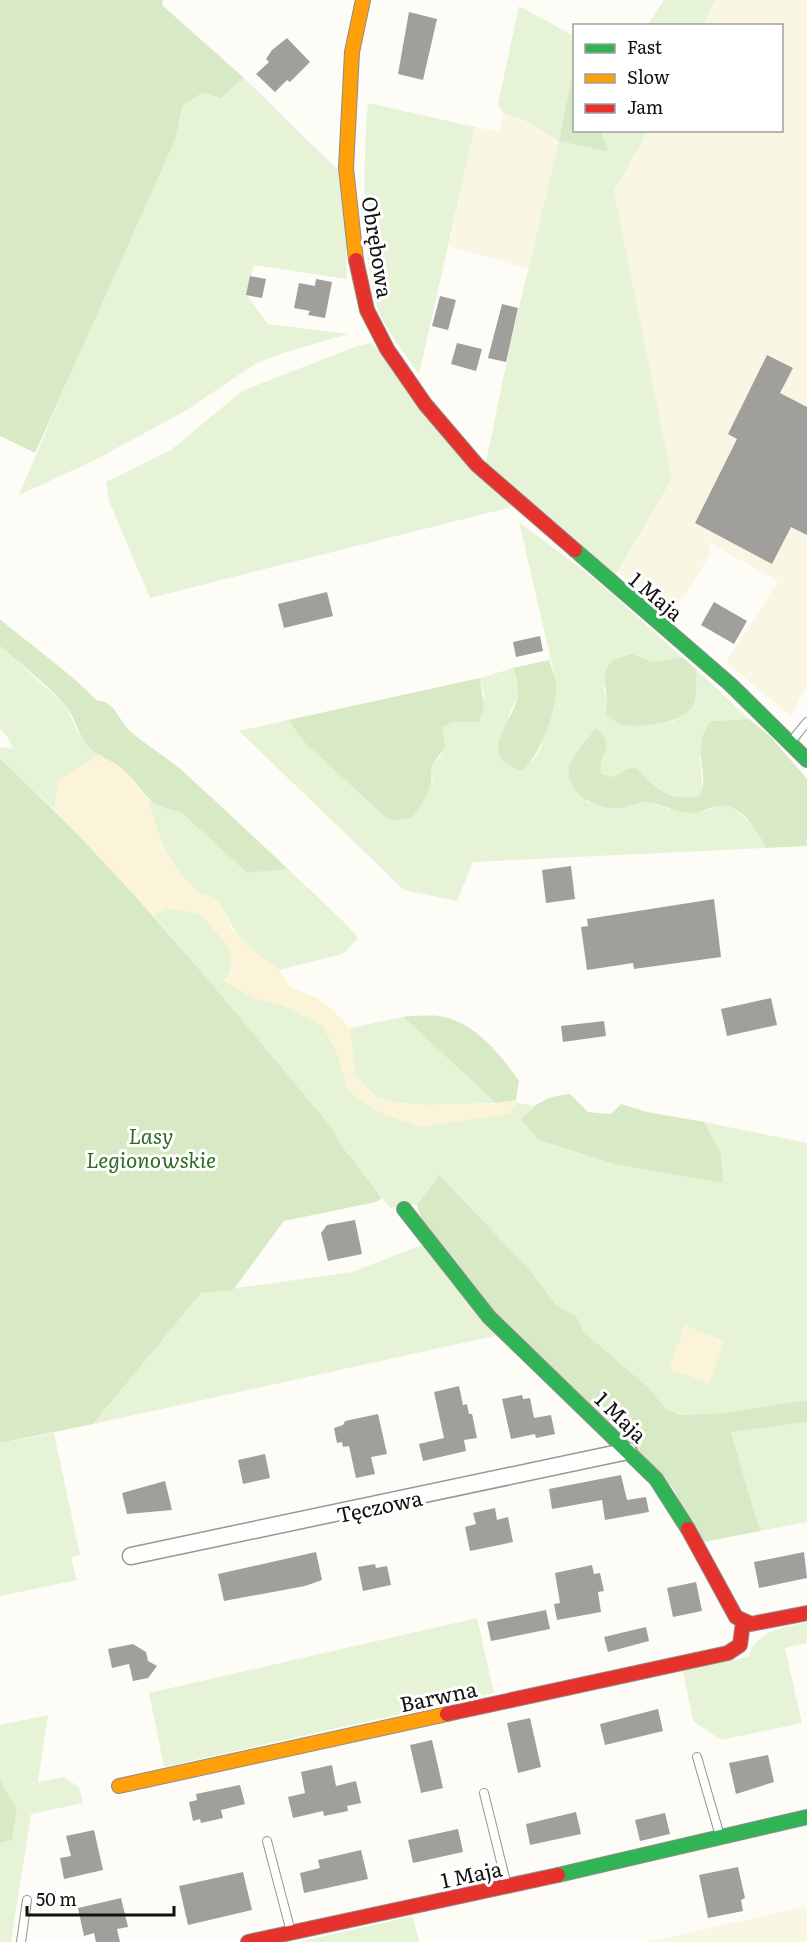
<svg xmlns="http://www.w3.org/2000/svg" width="807" height="1942" font-family="Literata,serif">
	<rect width="100%" height="100%" fill="#fdfcf7"/>
	<g fill="#f9f7e4">
		<polygon points="715,0 807,0 807,685 791,716 726,662 778,581 708,542 711,553 692,584 673,609 664,613 617,571 672,479 614,190 648,131 782,130 782,26 703,25"/>
		<polygon points="504,114 524,120 559,141 528,269 449,246 475,127 499,132"/>
		<polygon points="807,1906 807,1942 646,1942 701,1930"/>
	</g>
	<g fill="#e7f3d7">
		<polygon points="664,0 715,0 703,25 648,25"/>
		<polygon points="519,6 574,36 574,65 559,141 607,152 601,131 648,131 614,191 672,479 615,575 486,462 511,341 559,141 524,120 504,114 498,104"/>
		<polygon points="244,78 344,176 347,279 254,265 246,295 268,324 348,334 280,354 255,364 185,411 93,461 19,495 105,292 175,140 183,105 203,91 220,97"/>
		<path d="M 368,103 L 475,127 L 419,374 C 406,354 388,334 379,312 C 361,268 363,153 368,103 Z"/>
		<polygon points="372,343 512,507 150,598 109,501 106,482 171,450 242,391 357,346"/>
		<path d="M 519,522 L 596,580 L 682,657 L 653,662 L 632,654 L 621,656 L 604,688 L 608,706 L 606,713 L 672,722 C 691,709 696,691 696,669 L 749,719 L 711,721 L 700,759 L 703,789 L 700,795 C 669,803 658,789 637,768 L 613,777 L 602,774 L 599,767 L 607,741 L 586,742 L 577,753 L 588,802 L 620,808 L 630,803 L 648,802 L 668,809 L 705,811 L 722,805 L 733,808 L 756,828 L 766,848 L 473,862 L 457,901 L 404,890 L 239,731 L 288,720 L 305,743 L 384,816 L 433,780 L 431,767 L 442,754 L 442,728 L 452,722 L 479,722 L 484,694 L 480,678 L 513,668 L 519,693 L 508,717 L 531,763 L 540,750 L 548,726 L 556,682 Z"/>
		<path d="M 0,646 L 66,706 L 79,734 L 99,755 C 73,771 57,775 54,809 L 0,759 L 0,747 L 13,749 L 7,736 L 0,729 Z"/>
		<path d="M 147,799 L 170,810 L 181,812 L 247,873 L 288,869 L 347,925 L 358,938 L 343,954 L 279,970 C 248,948 234,936 219,900 C 212,897 203,895 197,891 C 167,872 158,830 147,799 Z"/>
		<path d="M 165,908 L 199,913 C 217,933 246,955 224,981 L 254,998 L 282,1005 L 322,1025 L 337,1052 L 349,1092 L 380,1112 L 509,1114 L 518,1103 L 533,1106 L 521,1120 L 539,1140 L 614,1164 L 722,1182 L 721,1153 L 704,1122 L 807,1143 L 807,1400 L 723,1413 L 679,1415 L 665,1408 L 650,1389 L 584,1332 L 576,1316 L 557,1306 L 527,1267 L 439,1176 L 417,1205 L 402,1203 L 391,1209 L 341,1145 L 333,1129 L 154,916 Z"/>
		<polygon points="403,1017 496,1103 427,1105 396,1103 377,1098 355,1075 350,1028"/>
		<polygon points="422,1245 499,1335 93,1424 201,1293 352,1272"/>
		<polygon points="807,1422 807,1522 760,1531 731,1432"/>
		<polygon points="54,1433 80,1555 71,1558 77,1580 0,1596 0,1443"/>
		<polygon points="477,1618 494,1693 164,1767 149,1693"/>
		<path d="M 807,1622 L 807,1643 L 785,1648 L 802,1723 L 721,1740 L 693,1721 L 683,1671 L 748,1657 C 757,1630 782,1628 807,1622 Z"/>
		<polygon points="48,1715 38,1782 64,1777 79,1787 83,1803 31,1814 11,1942 0,1942 0,1843 12,1840 17,1809 0,1780 0,1725"/>
		<polygon points="413,1916 419,1942 299,1942"/>
	</g>
	<g fill="#d8eac5">
		<polygon points="0,0 163,0 162,5 244,78 220,98 203,92 183,105 175,140 35,453 0,436"/>
		<polygon points="574,65 574,130 601,131 608,152 559,141"/>
		<path d="M 0,619 C 32,647 67,669 96,700 C 117,702 117,719 131,732 C 148,747 169,758 186,774 C 220,805 254,837 288,869 L 247,873 L 181,812 C 143,806 146,789 121,768 C 110,759 97,756 87,745 C 77,733 75,716 65,705 C 46,683 21,665 0,646 Z"/>
		<path d="M 632,654 L 653,662 L 682,657 L 696,669 C 696,681 698,697 692,707 C 683,723 638,729 621,724 C 615,722 611,718 606,713 C 612,687 589,662 632,654 Z"/>
		<path d="M 549,660 C 551,667 555,675 556,683 C 558,708 541,755 522,771 C 471,756 518,718 518,692 C 518,684 515,675 513,668 Z"/>
		<path d="M 480,678 L 484,707 L 479,722 L 452,722 L 442,728 L 445,747 L 431,767 C 434,789 424,801 411,818 L 394,821 L 384,816 L 305,743 L 288,720 Z"/>
		<path d="M 749,719 L 770,736 L 807,779 L 807,846 L 766,848 C 758,832 748,814 730,807 C 717,802 704,813 690,813 C 675,813 660,803 646,802 C 636,802 628,807 619,808 C 595,810 559,790 571,762 C 577,750 588,740 595,728 C 621,746 594,755 602,774 L 613,777 L 627,769 L 637,768 C 657,789 669,803 700,795 C 711,775 689,749 711,721 Z"/>
		<path d="M 0,759 C 123,871 226,1002 333,1129 L 341,1145 L 382,1198 L 376,1202 L 284,1221 L 233,1290 L 201,1293 L 93,1424 L 0,1443 Z"/>
		<path d="M 410,1016 C 420,1016 430,1015 439,1016 C 474,1021 501,1055 519,1081 L 516,1100 L 496,1103 L 403,1017 Z"/>
		<path d="M 570,1094 L 588,1112 L 611,1114 L 621,1104 L 647,1112 L 704,1122 L 721,1153 L 723,1183 L 614,1164 L 539,1140 L 521,1120 C 535,1103 547,1096 570,1094 Z"/>
		<polygon points="439,1175 527,1267 557,1306 576,1316 584,1332 650,1389 665,1408 680,1415 723,1413 807,1400 807,1422 731,1432 760,1531 699,1543 673,1488 491,1315 425,1232 417,1205"/>
		<polygon points="0,1780 17,1809 12,1840 0,1843"/>
	</g>
	<g fill="#fcf4d9">
		<path d="M 99,755 L 119,766 L 133,779 L 147,799 L 164,849 L 181,874 L 196,891 L 219,900 L 231,928 L 256,953 L 279,970 L 290,987 L 317,998 L 331,1008 L 350,1028 L 355,1075 L 377,1098 L 396,1103 L 427,1105 L 491,1104 L 516,1100 L 518,1103 L 509,1114 L 417,1127 L 380,1112 L 349,1092 L 337,1052 L 322,1025 L 282,1005 L 254,998 L 223,981 C 247,958 215,932 199,913 L 165,908 L 154,916 L 54,809 L 58,780 Z"/>
		<polygon points="685,1325 725,1341 709,1384 669,1368"/>
	</g>
	<g fill="#a19f9c">
		<polygon points="409,12 437,19 423,80 398,74"/>
		<polygon points="287,38 310,62 290,82 287,80 275,92 256,74 269,62 266,59 272,50"/>
		<polygon points="250,276 266,279 262,298 246,295"/>
		<polygon points="316,279 332,282 325,318 308,315 310,311 294,308 299,283 315,286"/>
		<polygon points="440,296 456,300 448,330 432,326"/>
		<polygon points="502,304 518,308 506,362 488,358"/>
		<polygon points="457,343 482,349 476,371 451,364"/>
		<polygon points="767,355 793,368 780,393 807,407 807,535 791,527 772,564 695,523 737,439 728,434"/>
		<polygon points="327,592 333,616 284,628 278,604"/>
		<polygon points="714,602 747,621 734,644 701,625"/>
		<polygon points="540,636 543,651 516,657 513,642"/>
		<polygon points="571,866 575,899 546,903 542,870"/>
		<polygon points="714,899 721,957 634,969 633,963 587,970 581,927 588,926 587,919"/>
		<polygon points="771,998 777,1025 727,1036 721,1009"/>
		<polygon points="604,1021 606,1036 563,1042 561,1026"/>
		<polygon points="355,1220 362,1254 328,1261 321,1233 327,1225"/>
		<polygon points="459,1386 463,1405 467,1404 469,1414 472,1414 477,1438 464,1440 466,1451 423,1461 419,1444 444,1438 434,1392"/>
		<polygon points="522,1395 523,1399 530,1398 534,1418 551,1415 555,1434 536,1438 535,1434 511,1439 502,1399"/>
		<polygon points="378,1414 387,1454 371,1457 375,1474 356,1478 349,1446 343,1447 342,1442 337,1443 334,1428 343,1425 345,1421"/>
		<polygon points="265,1454 270,1478 243,1484 238,1460"/>
		<polygon points="621,1475 627,1500 646,1497 649,1512 605,1520 602,1500 552,1509 549,1489"/>
		<polygon points="165,1481 172,1510 127,1514 122,1493"/>
		<polygon points="495,1508 497,1520 508,1517 513,1542 470,1551 465,1527 476,1524 473,1513"/>
		<polygon points="316,1552 322,1580 305,1586 224,1601 218,1574"/>
		<polygon points="804,1552 807,1578 759,1588 754,1562"/>
		<polygon points="375,1564 376,1568 387,1566 391,1585 363,1591 358,1567"/>
		<polygon points="592,1565 594,1574 600,1573 604,1591 598,1592 601,1612 557,1620 554,1604 560,1603 555,1573"/>
		<polygon points="696,1582 702,1611 673,1617 667,1588"/>
		<polygon points="546,1610 550,1629 491,1641 487,1622"/>
		<polygon points="646,1627 649,1641 608,1652 604,1637"/>
		<polygon points="133,1644 146,1652 148,1661 157,1666 148,1678 133,1681 129,1664 112,1668 108,1649"/>
		<polygon points="658,1709 663,1731 605,1745 600,1724"/>
		<polygon points="530,1718 541,1767 518,1773 507,1723"/>
		<polygon points="432,1740 443,1788 421,1793 410,1745"/>
		<polygon points="768,1755 774,1782 736,1794 729,1763"/>
		<polygon points="332,1765 336,1786 356,1781 361,1803 347,1806 348,1811 324,1816 323,1811 293,1818 288,1797 305,1793 301,1772"/>
		<polygon points="240,1785 245,1804 221,1810 223,1818 201,1823 200,1819 193,1821 189,1802 197,1800 196,1794"/>
		<polygon points="576,1812 581,1834 530,1845 526,1824"/>
		<polygon points="665,1813 670,1834 640,1841 635,1820"/>
		<polygon points="458,1829 463,1852 413,1863 408,1840"/>
		<polygon points="94,1830 103,1870 64,1879 60,1858 71,1856 66,1836"/>
		<polygon points="361,1850 368,1879 304,1893 300,1873 320,1868 318,1860"/>
		<polygon points="738,1867 745,1898 741,1900 743,1911 708,1918 699,1875"/>
		<polygon points="243,1872 252,1910 188,1925 179,1886"/>
		<polygon points="121,1898 128,1927 117,1929 120,1942 96,1942 94,1933 84,1936 78,1908"/>
	</g>
	<g fill="none" stroke-linecap="round" stroke-linejoin="round">
		<g stroke="#979795" stroke-width="10">
			<g id="lane">
				<polyline points="790,743 807,722"/>
				<polyline points="697,1757 720,1836"/>
				<polyline points="484,1793 507,1886"/>
				<polyline points="267,1841 291,1932"/>
				<polyline points="21,1942 27,1900"/>
			</g>
		</g>
		<g stroke="#979795" stroke-width="19">
			<polyline id="street" points="131,1556 628,1451"/>
		</g>
		<g stroke="#8e8d8b" stroke-width="16">
			<g id="fast">
				<polyline points="575,550 731,685 807,760"/>
				<polyline points="404,1209 489,1317 656,1479 688,1529"/>
				<polyline points="558,1875 807,1817"/>
			</g>
		</g>
		<g stroke="#8e8d8b" stroke-width="16">
			<g id="slow">
				<polyline points="356,260 346,168 352,52 363,0"/>
				<polyline points="119,1786 447,1714"/>
			</g>
		</g>
		<g stroke="#8e8d8b" stroke-width="16">
			<g id="jam">
				<polyline points="356,260 367,310 387,349 425,404 477,465 575,550"/>
				<polyline points="688,1529 736,1617 751,1624 807,1613"/>
				<polyline points="447,1714 728,1653 740,1645 743,1622"/>
				<polyline points="248,1942 558,1875"/>
			</g>
		</g>
		<use href="#lane" stroke="#fffffe" stroke-width="8"/>
		<use href="#street" stroke="#fffffe" stroke-width="16"/>
		<use href="#fast" stroke="#30b455" stroke-width="14"/>
		<use href="#slow" stroke="#ff9f0a" stroke-width="14"/>
		<use href="#jam" stroke="#e5322d" stroke-width="14"/>
	</g>
	<g text-anchor="middle" dominant-baseline="central" stroke-width="6" stroke-linejoin="round" paint-order="stroke">
		<g font-size="21" fill="#111" stroke="#fff">
			<text transform="translate(379 247) rotate(81)">Obrębowa</text>
			<text transform="translate(657 595) rotate(40)">1 Maja</text>
			<text transform="translate(622 1416) rotate(44)">1 Maja</text>
			<text transform="translate(379 1505) rotate(-12)">Tęczowa</text>
			<text transform="translate(438 1695) rotate(-12)">Barwna</text>
			<text transform="translate(471 1873) rotate(-12)">1 Maja</text>
		</g>
		<g font-size="21" font-style="italic" fill="#2f6b1f" stroke="#fff">
			<text x="151" y="1134">Lasy<tspan x="151" dy="24">Legionowskie</tspan></text>
		</g>
	</g>
	<rect x="573" y="24" width="210" height="108" fill="#ffffff" stroke="#a0a0a0" stroke-width="1.5"/>
	<rect x="585" y="44" width="30" height="9" fill="#30b455" stroke="#a0a0a0" stroke-width="1.5"/>
	<text x="627" y="54" font-size="18" fill="#111111">Fast</text>
	<rect x="585" y="74" width="30" height="9" fill="#ff9f0a" stroke="#a0a0a0" stroke-width="1.5"/>
	<text x="627" y="84" font-size="18" fill="#111111">Slow</text>
	<rect x="585" y="104" width="30" height="9" fill="#e5322d" stroke="#a0a0a0" stroke-width="1.5"/>
	<text x="627" y="114" font-size="18" fill="#111111">Jam</text>
	<path d="M27 1906v9h147v-9" fill="none" stroke="#111111" stroke-width="3"/>
	<text x="36" y="1906" font-size="18" fill="#111111" stroke="#ffffff" stroke-width="4.5" paint-order="stroke">50 m</text>
</svg>
